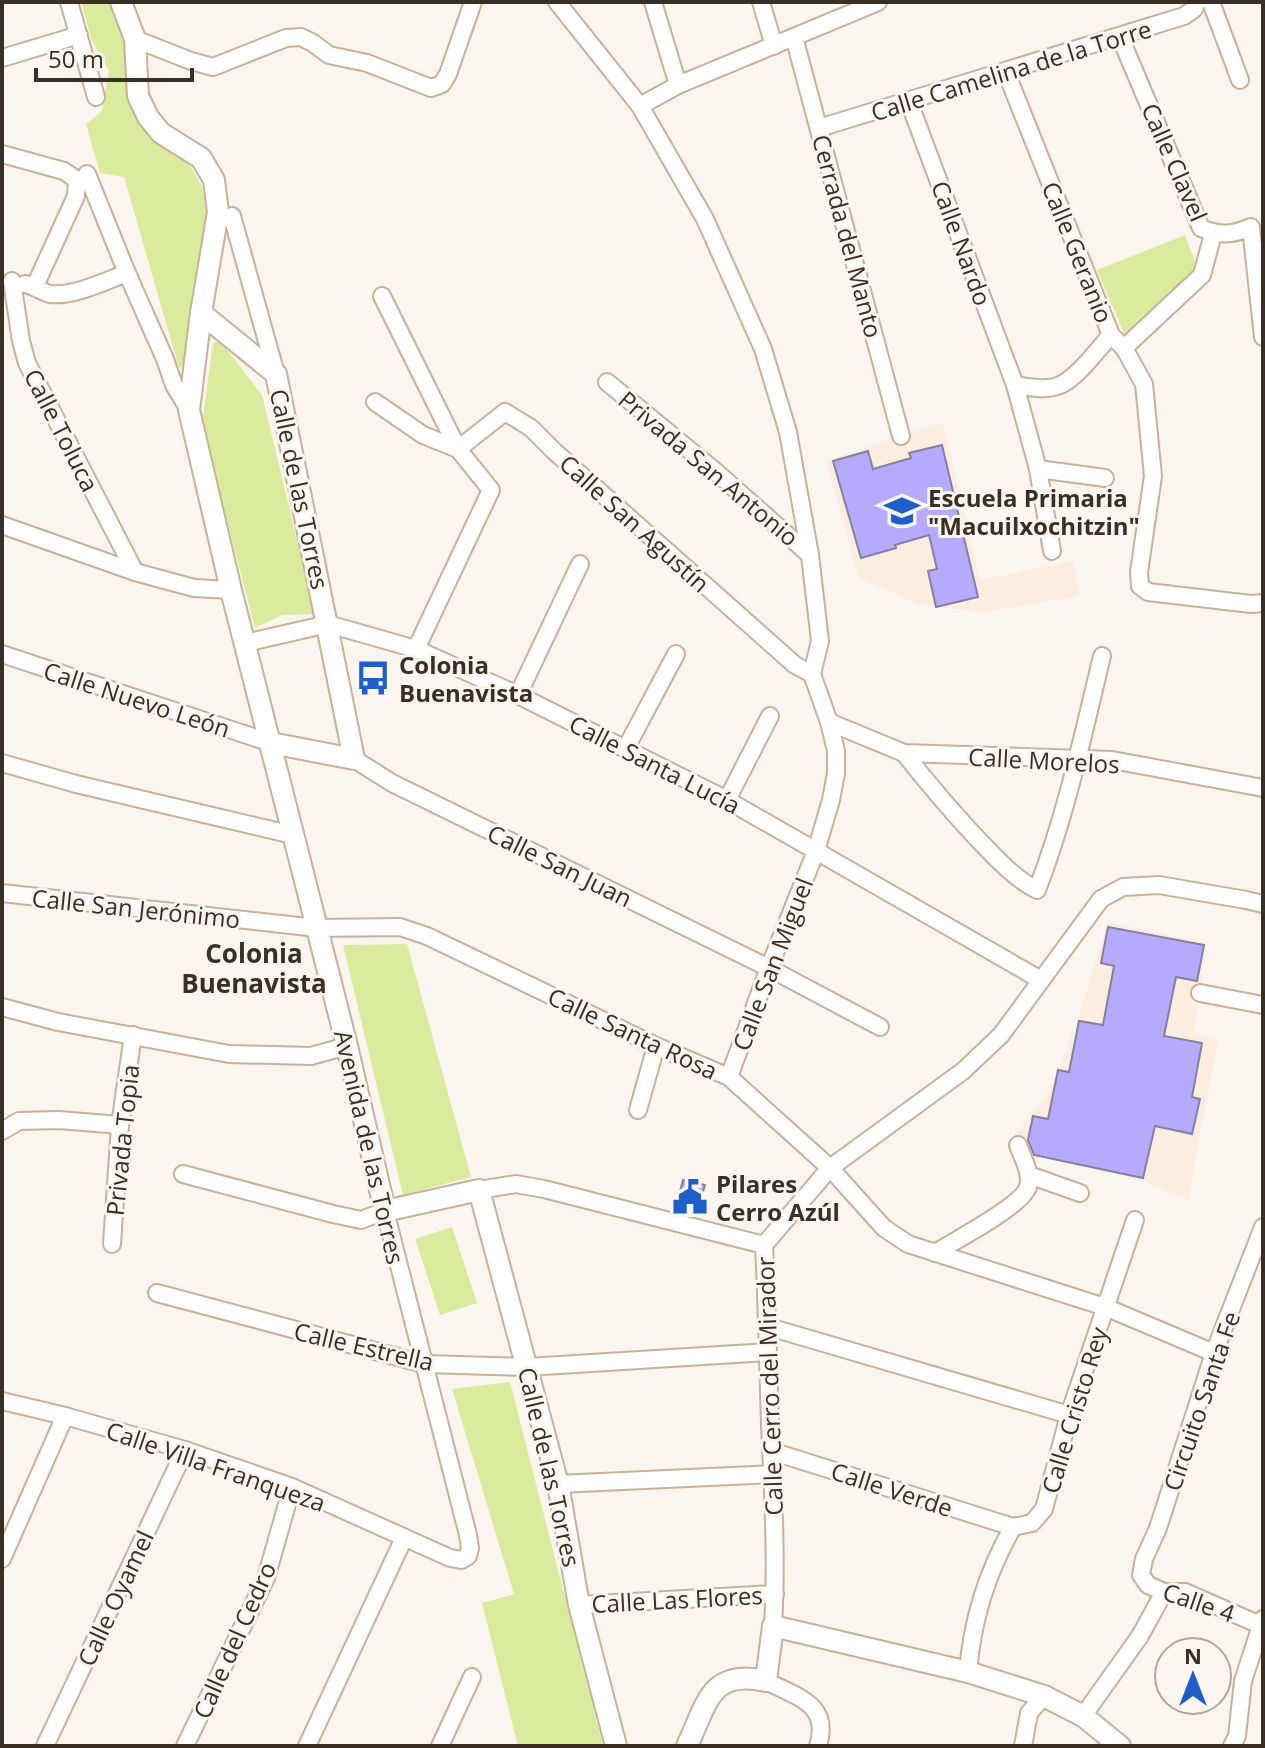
<svg xmlns="http://www.w3.org/2000/svg" width="1265" height="1748" font-family="'Open Sans',sans-serif">
	<rect width="100%" height="100%" fill="#fbf5f0"/>
	<g fill="#fbede0">
		<polygon points="943,422 980,580 1073,561 1080,596 984,612 936,607 915,603 859,578 826,461"/>
		<polygon points="1108,922 1207,943 1194,1033 1218,1039 1188,1200 1142,1181 1025,1153 1016,1134 1048,1093 1078,1019"/>
	</g>
	<g fill="#dbeb9d">
		<polygon points="81,2 114,2 131,45 144,122 189,164 201,184 207,206 188,363 179,368 124,177 100,173 86,124 102,111 109,71 92,41"/>
		<polygon points="1185,235 1200,274 1126,338 1097,270"/>
		<polygon points="220,341 262,395 315,614 282,615 255,628 202,424 213,343"/>
		<polygon points="407,944 471,1177 403,1195 343,945"/>
		<polygon points="452,1227 477,1303 440,1315 415,1239"/>
		<polygon points="510,1382 603,1746 518,1746 482,1603 514,1594 452,1389"/>
	</g>
	<g fill="#b5aafd" stroke="#84819f" stroke-width="2">
		<polygon points="942,445 978,597 936,607 928,571 937,569 929,535 895,545 896,548 861,558 833,461 868,451 873,469 911,458 909,453"/>
		<polygon points="1108,927 1204,945 1197,981 1176,977 1164,1036 1202,1043 1192,1097 1200,1099 1192,1134 1155,1126 1143,1178 1034,1155 1028,1140 1033,1116 1048,1119 1058,1070 1069,1072 1079,1021 1103,1025 1114,966 1101,963"/>
		<polygon points="683,1180 705,1185 696,1216 675,1211"/>
	</g>
	<g fill="none" stroke-linecap="round" stroke-linejoin="round">
		<g stroke="#cbb098" stroke-width="20">
			<g id="minor">
				<polyline points="69,2 96,97"/>
				<polyline points="557,2 640,106 705,219 763,349 788,432 810,555 820,641 812,674 829,722 836,751 836,773 831,800 816,851 769,968 729,1077"/>
				<polyline points="653,2 678,85"/>
				<polyline points="761,2 774,46"/>
				<polyline points="1211,2 1240,80"/>
				<polyline points="794,37 901,436"/>
				<path d="M 1120,37 L 1201,228 C 1219,236 1233,235 1251,227 L 1263,337"/>
				<polyline points="135,39 191,61 213,67 286,38 301,37 313,43 329,55 367,63 431,88 442,84 448,74 473,2"/>
				<polyline points="2,58 79,35"/>
				<polyline points="1006,72 1111,335 1124,348 1144,384 1153,476 1139,572 1140,586 1148,592 1251,604 1263,603"/>
				<polyline points="909,102 1015,385 1038,469 1052,551"/>
				<polyline points="640,106 678,85 878,2"/>
				<polyline points="819,128 1184,16 1194,9 1197,2"/>
				<polyline points="2,154 64,171 77,180 76,196 35,286"/>
				<polyline points="87,174 127,273 165,359 174,385 189,410"/>
				<polyline points="232,216 276,374"/>
				<polyline points="12,281 21,341 27,363 135,572"/>
				<path d="M 25,284 C 34,286 42,292 50,294 C 73,297 105,281 127,273"/>
				<polyline points="382,296 458,449"/>
				<polyline points="1124,348 1202,275 1213,234"/>
				<polyline points="607,382 716,472 810,555"/>
				<path d="M 1015,385 C 1029,387 1047,391 1060,385 C 1077,378 1098,349 1111,335"/>
				<polyline points="375,402 423,435 458,449 491,490 416,649"/>
				<polyline points="458,449 505,412 531,428 554,451 795,665 812,674"/>
				<polyline points="1038,469 1105,478"/>
				<polyline points="2,525 135,572 194,588 231,590"/>
				<polyline points="245,643 328,624 416,649 518,695 727,800 1041,980"/>
				<polyline points="2,654 271,743"/>
				<polyline points="518,695 580,564"/>
				<polyline points="829,722 904,753 1112,760 1263,788"/>
				<polyline points="626,748 676,654"/>
				<path d="M 904,753 C 926,781 948,807 972,833 C 992,854 1012,877 1037,890 C 1066,815 1083,735 1102,656"/>
				<polyline points="354,759 392,783 769,968 880,1027"/>
				<polyline points="2,763 76,784 293,835"/>
				<polyline points="727,800 770,716"/>
				<polyline points="2,893 317,928 400,927 427,936 656,1046 729,1077 830,1168 884,1228 908,1244 1105,1307 1214,1353"/>
				<polyline points="1200,993 1263,1005"/>
				<polyline points="2,1007 58,1022 229,1054 311,1056 347,1046"/>
				<polyline points="638,1110 656,1046"/>
				<polyline points="2,1131 19,1121 59,1120 120,1125"/>
				<polyline points="1029,1175 1080,1193"/>
				<polyline points="479,1190 516,1184 544,1189 764,1245"/>
				<polyline points="112,1244 120,1125 133,1035"/>
				<path d="M 935,1253 C 954,1241 1022,1206 1028,1187 C 1032,1173 1022,1157 1018,1145"/>
				<polyline points="157,1293 424,1364 527,1367 767,1352"/>
				<polyline points="769,1327 1069,1415"/>
				<polyline points="2,1401 65,1416 185,1450 292,1487 450,1558 461,1560 468,1556 470,1548 468,1535 385,1211 361,1220 333,1214 183,1174"/>
				<polyline points="771,1451 1013,1527"/>
				<polyline points="558,1484 773,1474"/>
				<polyline points="2,1559 65,1416"/>
				<polyline points="579,1605 775,1594"/>
				<polyline points="1260,1625 1185,1592 1164,1592 1148,1585 1141,1575 1144,1559 1158,1528 1214,1353 1263,1227"/>
				<path d="M 773,1626 C 777,1559 773,1491 770,1423 C 768,1363 767,1304 764,1245 L 830,1168 L 963,1071 L 1001,1035 L 1101,899 L 1123,887 L 1159,885 L 1246,900 L 1263,904"/>
				<path d="M 968,1672 C 972,1621 987,1572 1013,1527 L 1032,1523 L 1044,1509 L 1069,1415 L 1135,1220"/>
				<path d="M 766,1681 C 797,1697 831,1704 818,1746"/>
				<polyline points="1083,1716 1140,1636 1164,1592"/>
				<polyline points="45,1746 185,1450"/>
				<polyline points="185,1746 266,1578 292,1487"/>
				<polyline points="307,1746 404,1538"/>
				<polyline points="440,1746 472,1677"/>
				<polyline points="1023,1746 1029,1713 1044,1696"/>
				<polyline points="1232,1746 1237,1736 1243,1681 1263,1619"/>
			</g>
		</g>
		<g stroke="#cbb098" stroke-width="24">
			<g id="tertiary">
				<polyline points="121,2 135,39 138,96 148,117 161,133 201,158 214,180 218,212 201,313 276,374 354,759 271,743"/>
				<polyline points="201,313 189,410 231,590 347,1046 385,1211 479,1190 558,1484 579,1605 616,1746"/>
				<path d="M 687,1746 C 707,1704 710,1668 766,1681 L 773,1626 L 968,1672 L 1044,1696 L 1083,1716 L 1120,1746"/>
			</g>
		</g>
		<use href="#minor" stroke="#fff" stroke-width="16"/>
		<use href="#tertiary" stroke="#fff" stroke-width="20"/>
	</g>
	<defs>
		<g id="school-bare" transform="scale(2.76)"><path d="M0-5L7-2L0 1L-7-2ZM-4 1L0 2.5L4 1V4Q0 6-4 4Z" fill="#1e5eca" stroke="#fbf5f0" stroke-width="2.5" paint-order="stroke"/></g>
		<g id="bus-bare" transform="scale(2.76)"><path d="M-5-6H5V4H4V6H2V4H-2V6H-4V4H-5ZM-3.5-4V0h7V-4ZM-3.5 1.2v1.5H-2V1.2ZM2 1.2v1.5H3.5V1.2Z" fill="#1e5eca" stroke="#fbf5f0" stroke-width="2.5" paint-order="stroke"/></g>
		<g id="civic-bare" transform="scale(2.76)"><path d="M-.6-6.5H3V-4.5H.6V-3L4-1V1h2V6H-6V1h2V-1L-.6-3ZM-1.2 2.5V6h2.4V2.5Z" fill="#1e5eca" stroke="#fbf5f0" stroke-width="2.5" paint-order="stroke"/></g>
	</defs>
	<g fill-rule="evenodd">
		<use href="#school-bare" x="902" y="511"/>
		<use href="#bus-bare" x="373" y="678"/>
		<use href="#civic-bare" x="690" y="1197"/>
	</g>
	<g text-anchor="middle" dominant-baseline="central" stroke-width="6" stroke-linejoin="round" paint-order="stroke">
		<g font-size="24" fill="#3a2f25" stroke="#fbf5f0">
			<text transform="translate(1011 70) rotate(-17)">Calle Camelina de la Torre</text>
			<text transform="translate(1175 162) rotate(66)">Calle Clavel</text>
			<text transform="translate(848 236) rotate(75)">Cerrada del Manto</text>
			<text transform="translate(962 243) rotate(70)">Calle Nardo</text>
			<text transform="translate(1078 252) rotate(68)">Calle Geranio</text>
			<text transform="translate(62 430) rotate(63)">Calle Toluca</text>
			<text transform="translate(709 468) rotate(40)">Privada San Antonio</text>
			<text transform="translate(300 489) rotate(78)">Calle de las Torres</text>
			<text transform="translate(635 523) rotate(42)">Calle San Agustín</text>
			<text transform="translate(137 699) rotate(18)">Calle Nuevo León</text>
			<text transform="translate(1044 760) rotate(3)">Calle Morelos</text>
			<text transform="translate(655 764) rotate(27)">Calle Santa Lucía</text>
			<text transform="translate(560 865) rotate(26)">Calle San Juan</text>
			<text transform="translate(136 908) rotate(6)">Calle San Jerónimo</text>
			<text transform="translate(772 964) rotate(-69)">Calle San Miguel</text>
			<text transform="translate(633 1033) rotate(25)">Calle Santa Rosa</text>
			<text transform="translate(122 1140) rotate(-84)">Privada Topia</text>
			<text transform="translate(370 1147) rotate(77)">Avenida de las Torres</text>
			<text transform="translate(364 1346) rotate(13)">Calle Estrella</text>
			<text transform="translate(769 1386) rotate(-92)">Calle Cerro del Mirador</text>
			<text transform="translate(1201 1401) rotate(-71)">Circuito Santa Fe</text>
			<text transform="translate(1074 1410) rotate(-73)">Calle Cristo Rey</text>
			<text transform="translate(216 1466) rotate(19)">Calle Villa Franqueza</text>
			<text transform="translate(550 1467) rotate(77)">Calle de las Torres</text>
			<text transform="translate(892 1489) rotate(18)">Calle Verde</text>
			<text transform="translate(115 1598) rotate(-65)">Calle Oyamel</text>
			<text transform="translate(677 1599) rotate(-3)">Calle Las Flores</text>
			<text transform="translate(1199 1602) rotate(19)">Calle 4</text>
			<text transform="translate(234 1640) rotate(-66)">Calle del Cedro</text>
		</g>
		<g font-size="24" font-weight="bold" fill="#3a2f25" stroke="#fbf5f0" text-anchor="start">
			<text x="928" y="497">Escuela Primaria<tspan x="928" dy="28">"Macuilxochitzin"</tspan></text>
			<text x="399" y="664">Colonia<tspan x="399" dy="28">Buenavista</tspan></text>
			<text x="716" y="1183">Pilares<tspan x="716" dy="28">Cerro Azúl</tspan></text>
		</g>
		<g font-size="26" font-weight="bold" fill="#3a2f25" stroke="#fbf5f0">
			<text x="254" y="953">Colonia<tspan x="254" dy="30">Buenavista</tspan></text>
		</g>
	</g>
	<rect width="1265" height="1748" fill="none" stroke="#3a2f25" stroke-width="8"/>
	<g transform="translate(1193 1676)"><circle r="38" fill="#fbf5f0" stroke="#aea69f" stroke-width="2"/>
	<path d="M0-6L14 30L0 20L-14 30Z" fill="#1e5eca"/>
	<text y="-12" font-size="22" font-weight="bold" text-anchor="middle" fill="#3a2f25">N</text>
	</g>
	<path d="M36 68v12h156v-12" fill="none" stroke="#3a2f25" stroke-width="4"/>
	<text x="48" y="68" font-size="24" fill="#3a2f25" stroke="#fbf5f0" stroke-width="6" paint-order="stroke">50 m</text>
</svg>
